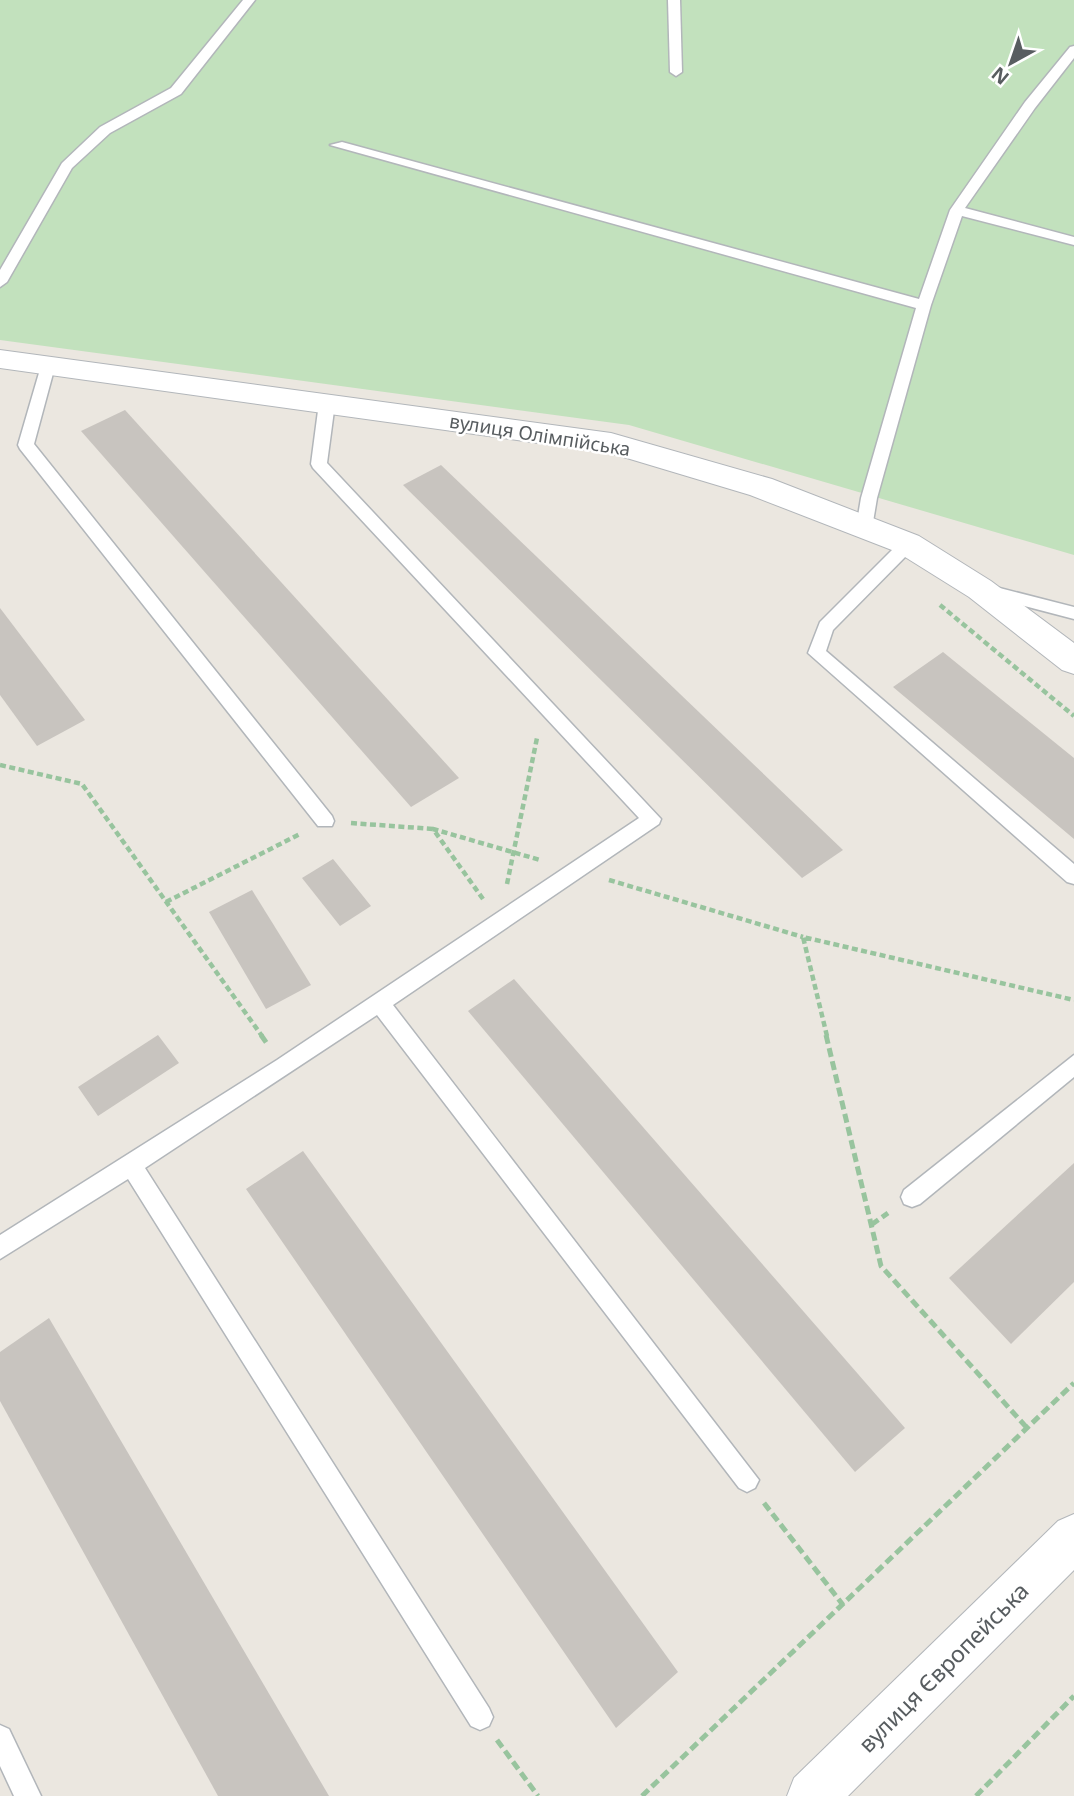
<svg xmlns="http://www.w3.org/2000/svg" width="1074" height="1796" font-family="'Noto Sans',sans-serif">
	<rect width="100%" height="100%" fill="#ebe7e0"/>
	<polygon fill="#c2e1bd" points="0,0 1074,0 1074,555 629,425 0,340"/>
	<g fill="#c8c4bf">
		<polygon points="125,410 459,778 411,807 81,431"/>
		<polygon points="441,465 843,850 802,878 403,485"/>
		<polygon points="0,608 85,720 37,746 0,695"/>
		<polygon points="943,652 1074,758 1074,839 893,687"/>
		<polygon points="333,859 371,906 340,926 302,878"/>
		<polygon points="252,890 311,985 266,1009 209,912"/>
		<polygon points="514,979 905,1428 855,1472 468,1011"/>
		<polygon points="158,1035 179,1063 98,1116 78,1087"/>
		<polygon points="303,1151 678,1672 616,1728 246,1189"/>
		<polygon points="1074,1163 1074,1282 1011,1344 949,1278"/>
		<polygon points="49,1318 329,1796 218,1796 0,1401 0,1352"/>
	</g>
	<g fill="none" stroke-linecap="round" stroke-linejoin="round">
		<g stroke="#b2b6ba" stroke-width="3">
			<g id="service">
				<polygon points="243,0 255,0 181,94 110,133 72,168 7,282 0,287 0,270 62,163 100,127 171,88"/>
				<polygon points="668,0 680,0 682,72 676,76 670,72"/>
				<polygon points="1074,46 1074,58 1035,108 965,208 1074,237 1074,245 962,216 931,305 877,498 872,528 864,534 856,528 861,498 916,308 330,145 342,142 919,299 950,210 1025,102 1070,47"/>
				<polygon points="48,361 55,366 34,444 332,816 334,821 332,826 318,826 20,449 18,445 41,366"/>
				<polygon points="327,398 335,403 327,463 661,819 659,824 393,1005 759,1480 755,1488 747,1492 739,1488 377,1015 145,1168 489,1708 493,1717 489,1726 480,1730 471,1726 128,1179 0,1259 0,1235 277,1060 639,818 313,468 311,464 319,403"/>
				<polygon points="908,538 914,540 914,548 833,630 826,651 1074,864 1074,884 1067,882 808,653 820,622 902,540"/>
				<polygon points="988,585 1074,607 1074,619 982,595 980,591 982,587"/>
				<polygon points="1074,1055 1074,1077 920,1204 912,1207 904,1204 901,1197 904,1190"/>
				<polygon points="0,1725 9,1729 41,1796 14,1796 0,1766"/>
			</g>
		</g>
		<g stroke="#b2b6ba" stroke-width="2">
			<g id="minor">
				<polygon points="0,350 611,433 772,479 919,536 991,581 1074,643 1074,674 1062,670 969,597 897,552 750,495 610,453 0,368"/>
				<polygon points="1074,1514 1074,1570 848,1796 787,1796 794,1778 1058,1521"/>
			</g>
		</g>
		<g stroke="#98c49e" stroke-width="4.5" stroke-dasharray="6 3.5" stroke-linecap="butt">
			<polyline points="940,605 1074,716"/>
			<polyline points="0,765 82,784 262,1036"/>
			<polyline points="351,823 433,829"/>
			<polyline points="609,880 803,937"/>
			<polyline points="507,884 537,738"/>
			<polyline points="483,899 433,829 540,860"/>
			<polyline points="166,902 300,834"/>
			<polyline points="827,1036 803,937 1074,1000"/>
		</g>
		<g stroke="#98c49e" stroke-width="5" stroke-dasharray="9 4.5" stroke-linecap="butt">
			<polyline points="261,1035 268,1045"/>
			<polyline points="826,1035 881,1266 1028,1429"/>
			<polyline points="871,1225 888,1213"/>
			<polyline points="764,1503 843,1605"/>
			<polyline points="497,1740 538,1796"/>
			<polyline points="642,1796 1074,1383"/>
			<polyline points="976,1796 1074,1696"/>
		</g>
		<use href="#service" fill="#fff" fill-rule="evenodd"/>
		<use href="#minor" fill="#fff" fill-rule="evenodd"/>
	</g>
	<g text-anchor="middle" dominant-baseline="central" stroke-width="5" stroke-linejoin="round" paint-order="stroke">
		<g font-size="19" fill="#585d60" stroke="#fff">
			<text transform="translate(540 435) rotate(9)">вулиця Олімпійська</text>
		</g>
		<g font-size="23" fill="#585d60" stroke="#fff">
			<text transform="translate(943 1667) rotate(-45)">вулиця Європейська</text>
		</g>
	</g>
	<g transform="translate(1011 63) rotate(220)" stroke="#ffffff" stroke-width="5" paint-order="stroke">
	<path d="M0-5L12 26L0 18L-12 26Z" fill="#585d60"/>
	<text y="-10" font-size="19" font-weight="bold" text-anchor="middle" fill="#585d60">N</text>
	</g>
</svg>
